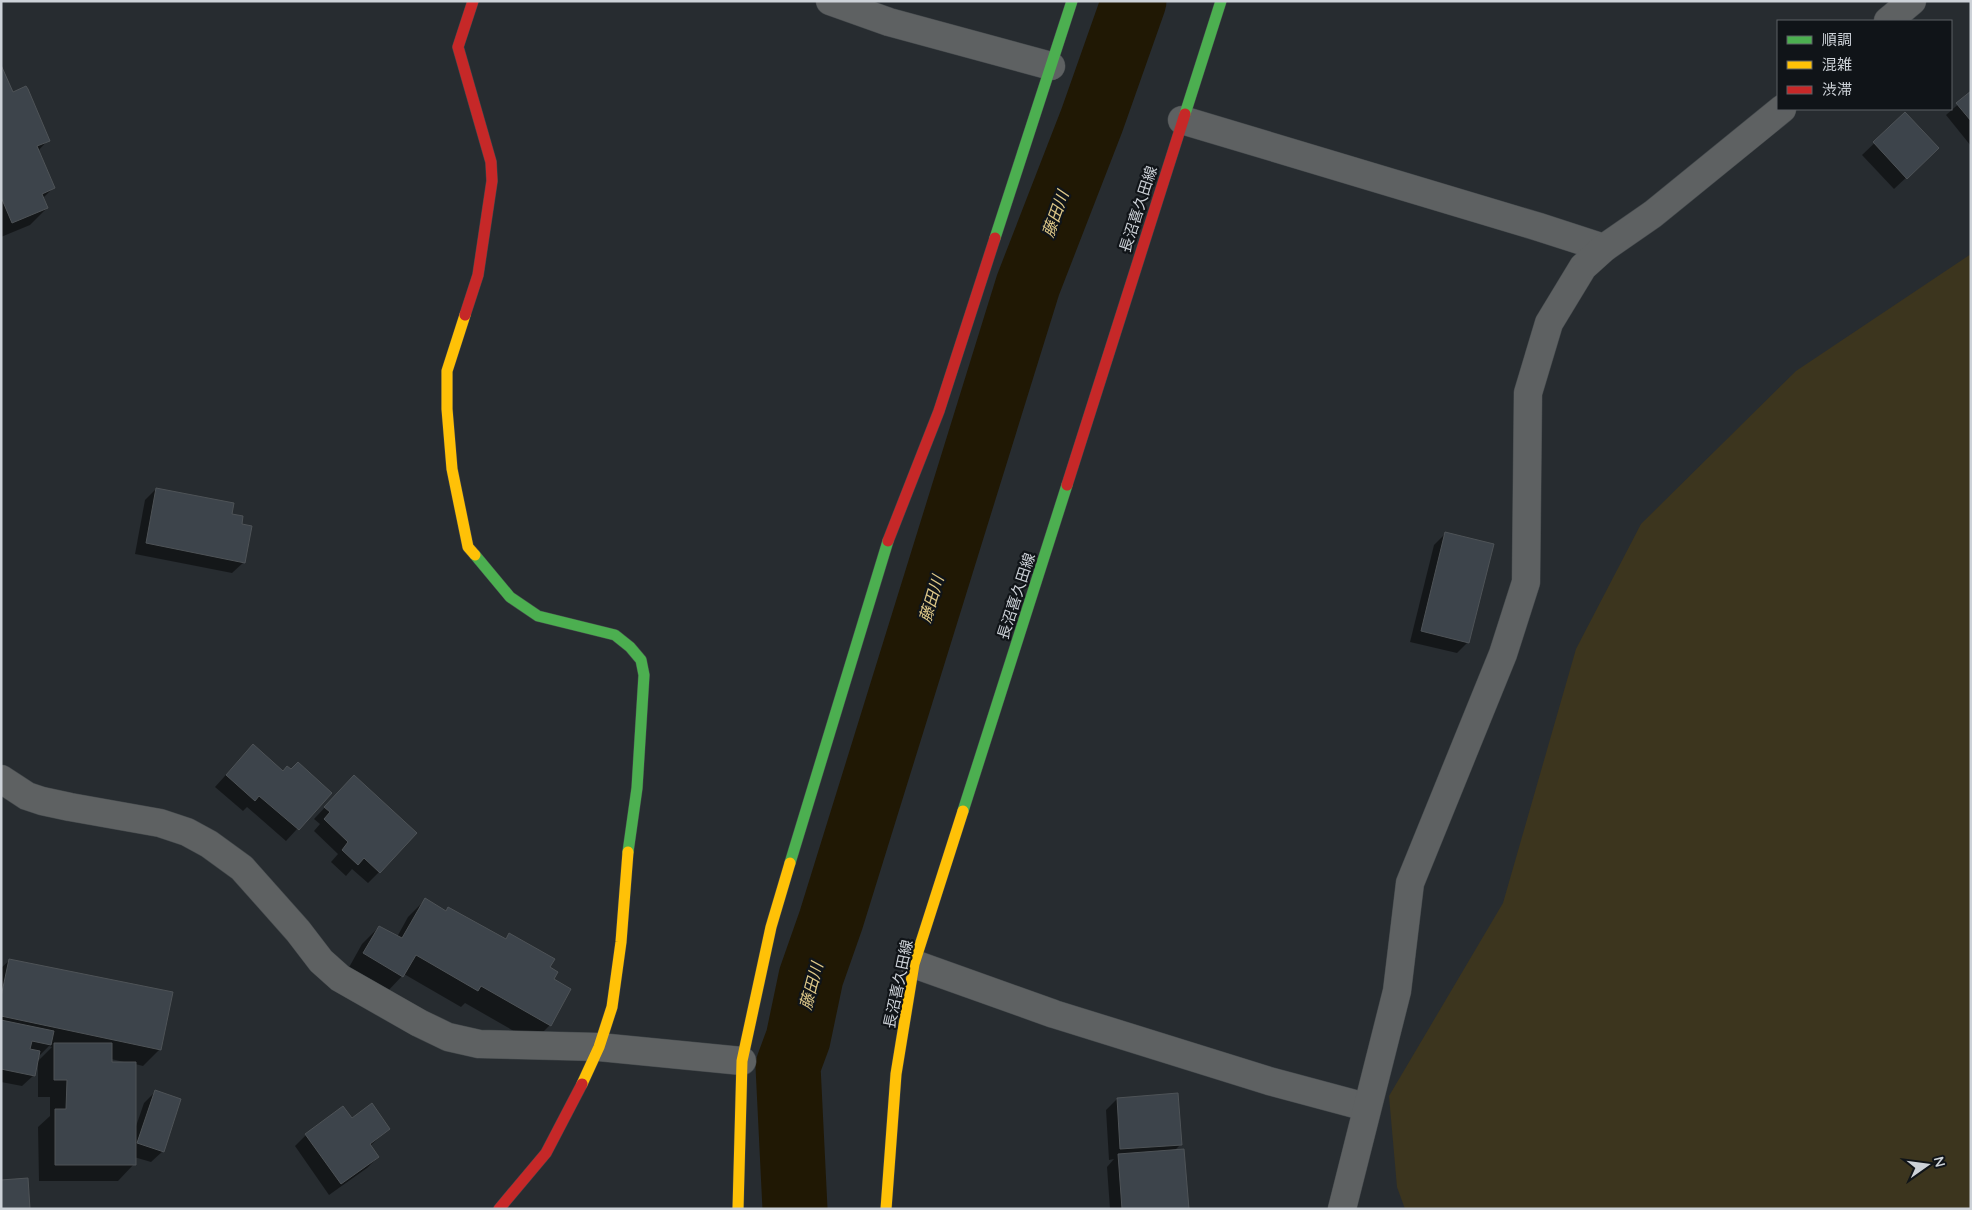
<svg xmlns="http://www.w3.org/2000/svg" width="1972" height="1210" font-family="Quicksand,'Noto Sans JP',sans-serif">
	<rect width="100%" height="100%" fill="#272c30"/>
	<polygon fill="#3c351e" points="1971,254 1971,1209 1405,1209 1397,1187 1389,1096 1503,903 1576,649 1641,524 1796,371"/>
	<g fill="#0007" fill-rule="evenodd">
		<polygon points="1,68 12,93 48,140 38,151 53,188 43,198 47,208 30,225 1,237"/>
		<polygon points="1971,93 1971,146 1946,115"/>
		<polygon points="1905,114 1926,159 1894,189 1862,155"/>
		<polygon points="156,489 231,515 241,525 244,562 232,573 135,554 145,500"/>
		<polygon points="1446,533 1468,642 1457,653 1410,642 1434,545"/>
		<polygon points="242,757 330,793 286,841 247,807 243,811 215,787"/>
		<polygon points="343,788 379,872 368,883 352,869 346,876 331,862 338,854 314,831 320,824 314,819"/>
		<polygon points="425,900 445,911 448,908 504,940 510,934 548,968 552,980 550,1025 533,1042 465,1003 461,1007 404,974 386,993 347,971 362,944 379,927 397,937 408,917"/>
		<path d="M 10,960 L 160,1049 L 143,1066 L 135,1064 L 135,1129 L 144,1103 L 155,1092 L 163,1151 L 151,1162 L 134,1157 L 134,1164 L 118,1181 L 39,1181 L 38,1127 L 50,1116 L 50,1097 L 38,1097 L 38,1061 L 52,1047 L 49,1046 L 39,1056 L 34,1075 L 22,1086 L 1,1082 L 1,968 ZM 111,1059 L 124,1062 L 111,1063 Z"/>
		<polygon points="1117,1099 1181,1144 1174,1151 1188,1209 1110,1209 1107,1167 1114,1159 1109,1160 1106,1110"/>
		<polygon points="352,1119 388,1129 370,1146 378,1157 367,1168 329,1195 295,1146 306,1135"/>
	</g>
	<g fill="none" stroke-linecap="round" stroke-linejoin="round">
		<polyline stroke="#201804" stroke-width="65" points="795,1209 788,1066 798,1039 811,977 831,920 1028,285 1092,120 1134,1"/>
	</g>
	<g fill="#3d444b" stroke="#4e5357">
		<polygon points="1,65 13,92 26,86 28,89 50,141 37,146 55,188 42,194 48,208 12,223 1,197"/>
		<polygon points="1971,91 1971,121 1956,103"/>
		<polygon points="1905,112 1939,148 1907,179 1873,142"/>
		<polygon points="156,488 234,503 232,514 243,516 242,524 252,526 245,563 146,543"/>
		<polygon points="1445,532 1494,544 1469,643 1421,631"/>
		<polygon points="253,744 283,771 287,766 291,769 298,762 332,793 299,830 259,796 255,801 226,775"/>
		<polygon points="354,775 417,833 380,873 364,858 358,865 342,850 348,842 324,819 330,812 324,807"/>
		<polygon points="425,898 446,911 448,907 506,939 509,933 555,959 550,967 558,972 554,979 571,989 551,1026 481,986 478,991 416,955 403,977 363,953 379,926 402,938"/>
		<polygon points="9,959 173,992 161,1050 1,1016 1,997"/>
		<polygon points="1,1020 54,1031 51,1045 32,1041 30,1049 40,1051 35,1076 1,1069"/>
		<polygon points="54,1043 112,1043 112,1062 136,1062 136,1165 55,1165 55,1109 66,1109 67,1080 54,1080"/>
		<polygon points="155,1090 181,1099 164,1152 137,1143"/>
		<polygon points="1178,1093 1182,1145 1120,1149 1117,1098"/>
		<polygon points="372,1103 390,1129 370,1144 379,1157 341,1184 305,1134 343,1106 352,1118"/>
		<polygon points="1184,1149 1189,1209 1122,1209 1118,1154"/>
		<polygon points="28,1178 30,1209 1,1209 1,1180"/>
	</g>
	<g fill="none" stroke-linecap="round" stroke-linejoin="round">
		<g stroke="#42474a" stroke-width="29">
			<g id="street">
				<polyline points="830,1 889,22 1051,66"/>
				<polyline points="1888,21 1912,1"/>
				<polyline points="1182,120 1539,227 1604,248"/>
				<polyline points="1,779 27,796 42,801 70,807 160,823 187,832 209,844 242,868 298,931 321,961 340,978 419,1023 448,1037 479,1044 599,1047 742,1061"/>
				<polyline points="914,964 1054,1014 1269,1081 1366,1107"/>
				<polyline points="1342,1209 1397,991 1410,883 1503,654 1526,582 1528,393 1549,323 1583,267 1604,248 1653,214 1782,109"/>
			</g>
		</g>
		<g stroke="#42474a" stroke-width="12">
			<g id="fast">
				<polyline points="1185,114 1221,1"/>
				<polyline points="995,238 1072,1"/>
				<polyline points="475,555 510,597 538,616 615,635 630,647 641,660 644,675 637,788 628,852"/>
				<polyline points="963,811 1067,485"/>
				<polyline points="790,863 888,541"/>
			</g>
		</g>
		<g stroke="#42474a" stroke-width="12">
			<g id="slow">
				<polyline points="465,315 447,371 447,409 452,469 468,547 475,555"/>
				<polyline points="582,1084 599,1047 612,1007 621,942 628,852"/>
				<polyline points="738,1209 742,1061 771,927 790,863"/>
				<polyline points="886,1209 896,1074 914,964 963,811"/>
			</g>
		</g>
		<g stroke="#42474a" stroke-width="12">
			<g id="jam">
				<polyline points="465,315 478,275 492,181 491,162 458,47 473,1"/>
				<polyline points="1067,485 1185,114"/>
				<polyline points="888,541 939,411 995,238"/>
				<polyline points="499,1209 546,1153 582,1084"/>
			</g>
		</g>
		<use href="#street" stroke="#5e6162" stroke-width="28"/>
		<use href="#fast" stroke="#4caf50" stroke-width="11"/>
		<use href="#slow" stroke="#ffc107" stroke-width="11"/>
		<use href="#jam" stroke="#c62828" stroke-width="11"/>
	</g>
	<g text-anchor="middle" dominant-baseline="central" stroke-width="4.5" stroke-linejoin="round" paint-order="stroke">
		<g font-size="15" fill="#cdd2d8" stroke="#101418">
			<text transform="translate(1138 209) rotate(-72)">長沼喜久田線</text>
			<text transform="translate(1016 596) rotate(-72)">長沼喜久田線</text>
			<text transform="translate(898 984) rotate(-78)">長沼喜久田線</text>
		</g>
		<g font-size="16" font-style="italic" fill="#dec888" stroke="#101418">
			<text transform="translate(1055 214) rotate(-70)">藤田川</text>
			<text transform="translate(931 599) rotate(-73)">藤田川</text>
			<text transform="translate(811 986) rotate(-75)">藤田川</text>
		</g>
	</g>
	<rect width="1972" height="1210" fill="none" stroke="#cdd2d8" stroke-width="5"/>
	<rect x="1777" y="20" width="175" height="90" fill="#101418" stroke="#5c6065"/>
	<rect x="1787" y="36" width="25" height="8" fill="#4caf50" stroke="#5c6065"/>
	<text x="1822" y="45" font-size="15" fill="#cdd2d8">順調</text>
	<rect x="1787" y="61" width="25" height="8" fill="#ffc107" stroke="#5c6065"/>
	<text x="1822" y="70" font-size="15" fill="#cdd2d8">混雑</text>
	<rect x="1787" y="86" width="25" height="8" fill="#c62828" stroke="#5c6065"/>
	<text x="1822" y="95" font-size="15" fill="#cdd2d8">渋滞</text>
	<g transform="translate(1927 1165) rotate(76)" stroke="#101418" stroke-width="4" paint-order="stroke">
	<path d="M0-4L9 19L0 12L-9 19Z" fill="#cdd2d8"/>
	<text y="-8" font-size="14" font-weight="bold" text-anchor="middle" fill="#cdd2d8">N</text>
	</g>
</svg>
